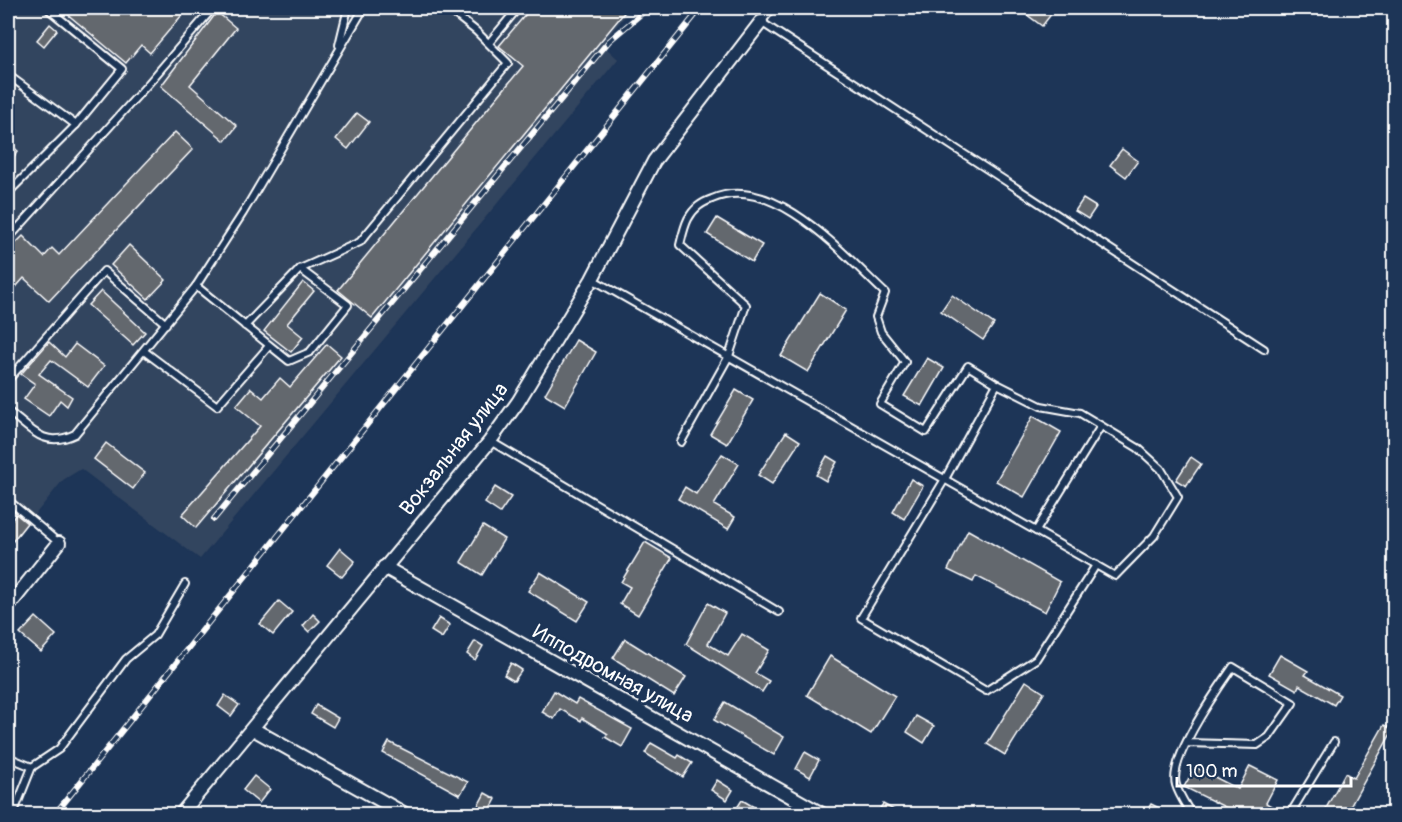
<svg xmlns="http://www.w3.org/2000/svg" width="1402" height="822" font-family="Pangolin,sans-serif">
	<rect width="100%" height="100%" fill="#1d3557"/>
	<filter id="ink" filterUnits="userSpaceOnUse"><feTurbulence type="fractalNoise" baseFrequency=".0167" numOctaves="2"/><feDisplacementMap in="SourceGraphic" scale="12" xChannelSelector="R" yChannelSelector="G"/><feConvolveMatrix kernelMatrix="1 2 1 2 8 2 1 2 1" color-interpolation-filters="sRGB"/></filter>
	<g filter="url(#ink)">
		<polygon fill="#32445e" points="8,8 632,8 602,44 618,59 200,559 81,469 63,480 8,548"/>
		<g fill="#64676e" stroke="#fff" stroke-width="1.5">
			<polygon points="60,8 188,8 150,53 141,45 126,63"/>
			<polygon points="531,8 628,8 372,318 338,290 523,66 499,46"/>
			<polygon points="1031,8 1056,8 1042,26 1026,14"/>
			<polygon points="217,12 236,28 190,85 237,126 225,141 161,86"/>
			<polygon points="50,24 57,30 44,46 37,40"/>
			<polygon points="357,113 369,122 348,149 336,139"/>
			<polygon points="175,132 193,149 49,301 24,278 8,296 8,261 13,256 8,251 23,236 44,257 52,248 59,255"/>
			<polygon points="8,142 18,151 8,164"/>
			<polygon points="1122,149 1138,161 1126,177 1110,165"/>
			<polygon points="1083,199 1096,207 1088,219 1075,211"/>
			<polygon points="717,218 762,245 752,262 707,234"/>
			<polygon points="129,245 166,280 148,299 111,265"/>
			<polygon points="303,282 314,291 287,324 303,337 291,352 264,331"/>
			<polygon points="101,291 145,332 133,345 88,305"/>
			<polygon points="820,293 846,310 808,372 781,356"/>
			<polygon points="952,295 994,324 983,340 941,311"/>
			<polygon points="576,340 596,352 565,406 545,394"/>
			<polygon points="49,342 65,357 75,344 104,366 88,387 51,360 39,374 72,397 67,406 60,400 49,416 24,399 35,384 21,374"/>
			<polygon points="327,344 341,356 196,528 182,515 260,426 236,406 251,388 263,398 280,378 290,387"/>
			<polygon points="927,358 944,368 922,406 904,396"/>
			<polygon points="736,390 753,400 727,444 710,434"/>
			<polygon points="1033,416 1061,432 1024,497 996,481"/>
			<polygon points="786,432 800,441 772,484 758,475"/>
			<polygon points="106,443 145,473 133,489 94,459"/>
			<polygon points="722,454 739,464 714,505 735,517 728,529 678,499 685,487 696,494"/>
			<polygon points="827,456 837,462 826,481 816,475"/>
			<polygon points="1191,457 1201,464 1186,486 1176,480"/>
			<polygon points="911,479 923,486 904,519 893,512"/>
			<polygon points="495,487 511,497 500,513 485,503"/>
			<polygon points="16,514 27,523 8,547 8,525"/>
			<polygon points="483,526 504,539 482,575 461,562"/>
			<polygon points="968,530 1060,582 1045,612 976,576 973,582 948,570"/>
			<polygon points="645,542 672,558 638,615 620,604 630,587 621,582"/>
			<polygon points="340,548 355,561 342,577 327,565"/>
			<polygon points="540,572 589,602 577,621 528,591"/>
			<polygon points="279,601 292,612 273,635 260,624"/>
			<polygon points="708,603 725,613 708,644 728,656 742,634 769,650 755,673 769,681 762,692 686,644"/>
			<polygon points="313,614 320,621 309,632 303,626"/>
			<polygon points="36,617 56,635 41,652 20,634"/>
			<polygon points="439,618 450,625 442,638 431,631"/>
			<polygon points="625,639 686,677 674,696 613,658"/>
			<polygon points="475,641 483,646 475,660 467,654"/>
			<polygon points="1280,655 1308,671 1305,675 1340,695 1334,705 1299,685 1297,690 1269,674"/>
			<polygon points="830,656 895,696 871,734 807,695"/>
			<polygon points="511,663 522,670 514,681 504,675"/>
			<polygon points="1026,681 1044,693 1005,755 987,744"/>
			<polygon points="554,691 575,704 578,699 632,729 622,747 605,737 608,734 582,718 581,721 560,709 554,719 542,712"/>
			<polygon points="225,695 239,705 231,716 218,706"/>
			<polygon points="725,702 784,737 774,755 714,720"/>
			<polygon points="316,705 338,718 333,727 311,714"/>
			<polygon points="916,716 934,726 924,743 907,732"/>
			<polygon points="1384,725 1393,730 1346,814 1323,814 1345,773 1354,778"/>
			<polygon points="389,742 468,782 460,795 383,753"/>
			<polygon points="651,743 677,758 679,755 692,763 683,777 645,753"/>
			<polygon points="805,752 819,760 810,777 796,769"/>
			<polygon points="1250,766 1278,780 1266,803 1285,814 1239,814 1184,787 1195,767 1238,789"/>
			<polygon points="254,776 270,789 259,803 243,790"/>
			<polygon points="717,780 733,790 727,800 711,790"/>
			<polygon points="485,793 496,799 489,812 478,806"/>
			<polygon points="742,800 766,814 741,814 735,811"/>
			<polygon points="883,804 901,814 876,814"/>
			<polygon points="1151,804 1171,814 1145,814"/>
		</g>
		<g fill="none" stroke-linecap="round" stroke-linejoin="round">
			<g stroke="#fff" stroke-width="10">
				<g id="lane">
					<polyline points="773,8 761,22 1264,349"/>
					<polyline points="489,43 518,8"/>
					<polyline points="339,45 348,8"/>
					<polyline points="8,75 76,125"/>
					<polyline points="8,193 76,125 122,69 47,8"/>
					<polyline points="8,239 148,84 213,8"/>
					<polyline points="592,279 1115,576 1154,536 1178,497 1161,469 1138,448 1080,413 1041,406 997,384"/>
					<polyline points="196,286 289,361 310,352 348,305 300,269"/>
					<polyline points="245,326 300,269 360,242 508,63 476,31 447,8"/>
					<polyline points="144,351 217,406 269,346"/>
					<polyline points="8,380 104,271 166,324"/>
					<path d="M 8,411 C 31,429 44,449 75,434 L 196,286 L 243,213 L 364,8"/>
					<polyline points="490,441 779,612"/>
					<path d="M 681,442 L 729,356 L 746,305 L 680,245 C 682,237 684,227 688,219 C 694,208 701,203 712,199 C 774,172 845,256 885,293 L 876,317 L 881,332 L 905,362 L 880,404 L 926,432 L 968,366 L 997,384 L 945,479 L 861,618 L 986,691 L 1036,659 L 1096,565"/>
					<polyline points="8,500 59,543"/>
					<polyline points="1036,531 1101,426"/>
					<path d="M 1188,743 L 1257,745 L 1269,737 L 1293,703 L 1233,667 C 1217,690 1168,759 1176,785 C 1179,795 1186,805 1191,814"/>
					<polyline points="8,757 32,767"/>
					<polyline points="10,814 16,807 32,767 59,749 126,659 155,635 185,584"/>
					<polyline points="1290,814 1334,742"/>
				</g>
			</g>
			<g stroke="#fff" stroke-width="16">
				<g id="street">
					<polyline points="384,567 822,814"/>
					<polyline points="8,607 59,543"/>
					<polyline points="253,729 405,814"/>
					<polyline points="181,814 490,441 518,402 592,279 654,161 761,22"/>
				</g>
			</g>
			<use href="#lane" stroke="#1d3557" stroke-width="6"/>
			<use href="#street" stroke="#1d3557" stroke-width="12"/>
			<g stroke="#fff" stroke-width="6">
				<g id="rail">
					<polyline points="214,519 609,41 648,8"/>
					<polyline points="55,814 701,8"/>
				</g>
			</g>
			<use href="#rail" stroke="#1d3557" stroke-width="4" stroke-dasharray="11" stroke-linecap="butt"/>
		</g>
	</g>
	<g text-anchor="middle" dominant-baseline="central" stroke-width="6" stroke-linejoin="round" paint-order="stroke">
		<g font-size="21" fill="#fff" stroke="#1d3557">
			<text transform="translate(454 449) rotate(-52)">Вокзальная улица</text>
			<text transform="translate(613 674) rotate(29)">Ипподромная улица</text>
		</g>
	</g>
	<rect width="1402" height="822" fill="none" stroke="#1d3557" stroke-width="30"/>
	<rect x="15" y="15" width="1372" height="792" fill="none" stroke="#fff" stroke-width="2" filter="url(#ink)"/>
	<path d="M1177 777v9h174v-9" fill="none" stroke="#ffffff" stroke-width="3"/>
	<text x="1186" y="777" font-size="18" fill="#ffffff" stroke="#1d3557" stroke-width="4.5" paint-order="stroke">100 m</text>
</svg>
